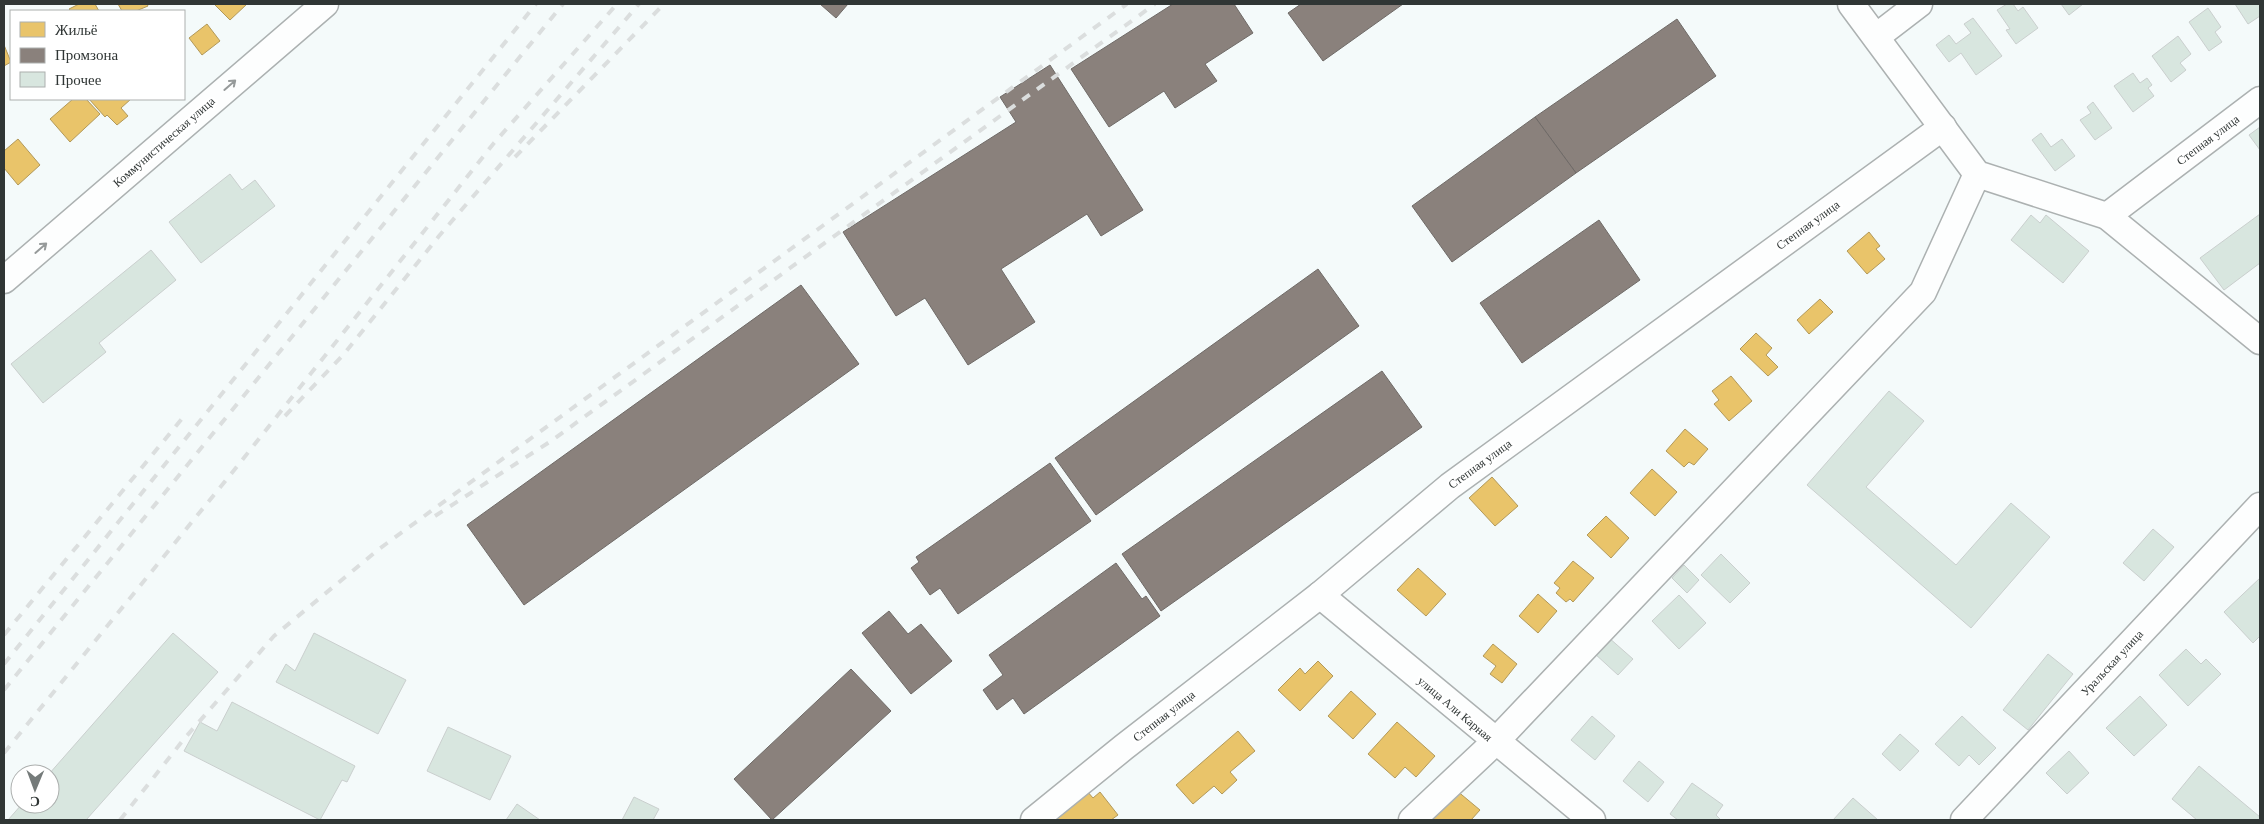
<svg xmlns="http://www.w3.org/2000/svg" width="2264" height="824" font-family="Georgia,serif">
	<rect width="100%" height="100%" fill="#f4fafa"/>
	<g fill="#e9c46a" stroke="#b2995a">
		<polygon points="79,4 95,4 99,11 71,11 69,9"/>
		<polygon points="118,4 147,4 148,6 136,11 122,11"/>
		<polygon points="214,4 247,4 230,20"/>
		<polygon points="207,24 220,41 202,55 189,38"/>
		<polygon points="4,45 11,62 4,66"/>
		<polygon points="73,99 86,99 100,114 70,142 50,119"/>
		<polygon points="89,99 131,99 121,108 128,116 117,125 107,115 105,117"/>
		<polygon points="18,139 40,165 18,185 4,168 4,151"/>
		<polygon points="1869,232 1880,246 1876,249 1885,259 1867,274 1847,251"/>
		<polygon points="1820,299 1833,312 1809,334 1797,320"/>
		<polygon points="1756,333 1772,348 1766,355 1778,367 1768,376 1740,349"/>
		<polygon points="1731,376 1752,401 1729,421 1714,404 1719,400 1712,391"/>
		<polygon points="1685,429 1708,449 1694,465 1689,462 1684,467 1666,451"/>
		<polygon points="1652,469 1677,492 1655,516 1630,493"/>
		<polygon points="1492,477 1518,506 1495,526 1469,498"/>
		<polygon points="1606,516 1629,538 1611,558 1587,535"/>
		<polygon points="1573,561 1594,578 1573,602 1570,599 1566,602 1556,593 1560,588 1554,583"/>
		<polygon points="1418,568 1446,594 1426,616 1397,590"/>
		<polygon points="1538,594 1557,611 1538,633 1519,616"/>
		<polygon points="1493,644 1517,664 1502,683 1490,674 1496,666 1483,656"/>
		<polygon points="1318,661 1333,676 1300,711 1278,690 1300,668 1305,674"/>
		<polygon points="1351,691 1376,714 1353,739 1328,716"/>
		<polygon points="1397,722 1435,756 1416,777 1405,767 1395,778 1368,754"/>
		<polygon points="1238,731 1255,751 1230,772 1237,780 1222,794 1214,786 1193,804 1176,785"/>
		<polygon points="1456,790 1480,810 1471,820 1429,820"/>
		<polygon points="1087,791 1093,798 1100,792 1118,815 1111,820 1051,820"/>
	</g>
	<g fill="#8a817c" stroke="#6f6a67">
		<polygon points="820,4 848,4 836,18"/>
		<polygon points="1173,4 1234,4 1253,33 1205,64 1217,81 1175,108 1164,91 1109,127 1071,69"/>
		<polygon points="1301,4 1403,4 1323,61 1288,13"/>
		<polygon points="1677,19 1716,76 1576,173 1535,117"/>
		<polygon points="1050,65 1143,210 1101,236 1087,214 1001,269 1035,322 968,365 925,298 896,316 843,232 1016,122 1000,97"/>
		<polygon points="1535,117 1576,173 1452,262 1412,206"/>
		<polygon points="1599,220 1640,280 1522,363 1480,303"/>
		<polygon points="1318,269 1359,326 1096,515 1055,458"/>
		<polygon points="801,285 859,364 524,605 467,525"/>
		<polygon points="1382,371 1422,427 1161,611 1122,554"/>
		<polygon points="1050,463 1091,521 958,614 940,588 930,595 911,568 919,562 916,557"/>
		<polygon points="1116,563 1142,599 1146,596 1160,616 1024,714 1013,698 997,710 983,690 1003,675 989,655"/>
		<polygon points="889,611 908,634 921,624 952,661 911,694 862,633"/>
		<polygon points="851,669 891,711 772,820 734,779"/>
	</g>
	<g fill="#d8e6df" stroke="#cacfce">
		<polygon points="2007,4 2013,4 2018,11 2023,7 2038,28 2016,44 2006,30 2010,29 1997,10"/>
		<polygon points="2061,4 2083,4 2069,15"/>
		<polygon points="2235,4 2260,4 2260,16 2248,24"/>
		<polygon points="2208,8 2221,27 2215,32 2222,42 2209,51 2189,22"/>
		<polygon points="1973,18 2002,56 1976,75 1961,53 1949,62 1936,45 1949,35 1956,44 1971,33 1964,24"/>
		<polygon points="2178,36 2191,54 2180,63 2186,70 2171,82 2152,56"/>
		<polygon points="2133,73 2140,83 2147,78 2152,85 2148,88 2154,96 2133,112 2114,86"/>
		<polygon points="2093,102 2112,128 2095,140 2080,120 2091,113 2087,107"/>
		<polygon points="2260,127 2260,150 2249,135"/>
		<polygon points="2041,133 2051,147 2062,139 2075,156 2055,171 2032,140"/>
		<polygon points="230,174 242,190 255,180 275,206 201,263 169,222"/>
		<polygon points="2260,214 2260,263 2224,290 2200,258"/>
		<polygon points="2031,215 2040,223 2046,215 2089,251 2063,283 2011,240"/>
		<polygon points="151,250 176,280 99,343 106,352 43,403 11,364"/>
		<polygon points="1889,391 1924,421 1866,487 1956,565 2011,503 2050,537 1971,628 1807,485"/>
		<polygon points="2153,529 2174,547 2144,581 2123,563"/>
		<polygon points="1721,554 1750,583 1730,603 1701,575"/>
		<polygon points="1684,565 1699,580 1687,593 1672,578"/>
		<polygon points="2260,578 2260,636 2253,643 2224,612"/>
		<polygon points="1679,595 1706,623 1679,649 1652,621"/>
		<polygon points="173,633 218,672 86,820 8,820 22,804 50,804 49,774"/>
		<polygon points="314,633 406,680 378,734 276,682 286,664 295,671"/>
		<polygon points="1608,637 1633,659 1618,675 1594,653"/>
		<polygon points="2186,649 2201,664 2206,659 2221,674 2188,706 2159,675"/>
		<polygon points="2048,654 2073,674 2028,730 2003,710"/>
		<polygon points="2140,696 2167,725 2134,756 2106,728"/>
		<polygon points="232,702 355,766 347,782 342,780 320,820 184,751 200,722 217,731"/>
		<polygon points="1592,716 1615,736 1595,760 1571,740"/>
		<polygon points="1962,716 1996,748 1979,765 1969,755 1959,766 1935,744"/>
		<polygon points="448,727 511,756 490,800 427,771"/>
		<polygon points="1900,734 1919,751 1900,771 1882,754"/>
		<polygon points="2069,751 2089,773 2067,794 2046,773"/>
		<polygon points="1639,761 1664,782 1648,802 1623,781"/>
		<polygon points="2199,766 2260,817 2260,820 2197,820 2172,799"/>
		<polygon points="1692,783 1723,805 1716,815 1721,820 1678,820 1670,814"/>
		<polygon points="634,797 659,809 653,820 622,820"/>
		<polygon points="1853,798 1878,820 1833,820"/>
		<polygon points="517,804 540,820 506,820"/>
	</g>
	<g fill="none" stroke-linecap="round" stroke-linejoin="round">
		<g stroke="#acb1b1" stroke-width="29">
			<g id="minor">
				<polyline points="1851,4 1977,174 2107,216 2260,341"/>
				<polyline points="1876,37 1919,4"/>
				<polyline points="2107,216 2260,100"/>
				<polyline points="4,280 325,4"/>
				<polyline points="1320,595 1592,820"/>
				<polyline points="1034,820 1124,747 1320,595 1450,486 1943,127"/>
				<polyline points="1412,820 1495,742 1923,292 1977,174"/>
				<polyline points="1964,820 2260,506"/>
			</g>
		</g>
		<use href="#minor" stroke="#fdfefe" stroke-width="26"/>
		<g stroke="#dbdede" stroke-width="4" stroke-dasharray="9 9" stroke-linecap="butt">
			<polyline points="515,157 664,4"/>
			<polyline points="285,416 344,354 439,236 639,4"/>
			<polyline points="435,516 551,441 1155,4"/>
			<polyline points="4,635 185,415"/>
			<polyline points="4,664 536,4"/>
			<polyline points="4,690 563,4"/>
			<polyline points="4,753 235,469 494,143 617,4"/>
			<polyline points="120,820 184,739 274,636 379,549 1127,4"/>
		</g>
	</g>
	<defs><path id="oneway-shaft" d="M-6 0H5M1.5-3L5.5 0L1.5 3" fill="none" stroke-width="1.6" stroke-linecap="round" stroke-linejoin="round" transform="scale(1.25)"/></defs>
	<g stroke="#969a9a">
		<use href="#oneway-shaft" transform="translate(230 85) rotate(-41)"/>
		<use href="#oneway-shaft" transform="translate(41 248) rotate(-41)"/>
	</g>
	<g text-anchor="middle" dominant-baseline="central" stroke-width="5" stroke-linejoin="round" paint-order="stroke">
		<g font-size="12" fill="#303635" stroke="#fff">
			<text transform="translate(2208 140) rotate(-37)">Степная улица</text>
			<text transform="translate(164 142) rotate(-41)">Коммунистическая улица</text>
			<text transform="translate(1808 225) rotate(-36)">Степная улица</text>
			<text transform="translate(1480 464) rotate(-36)">Степная улица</text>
			<text transform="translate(2112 663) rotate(-47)">Уральская улица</text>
			<text transform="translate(1455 709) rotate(40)">улица Али Карная</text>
			<text transform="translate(1164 716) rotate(-38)">Степная улица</text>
		</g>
	</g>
	<rect width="2264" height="824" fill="none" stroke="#303635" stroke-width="10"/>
	<rect x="10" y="10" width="175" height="90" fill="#ffffff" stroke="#acafae"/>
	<rect x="20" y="22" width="25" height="15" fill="#e9c46a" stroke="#acafae"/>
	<text x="55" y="35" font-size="15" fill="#303635">Жильё</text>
	<rect x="20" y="48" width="25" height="15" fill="#8a817c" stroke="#acafae"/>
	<text x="55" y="60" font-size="15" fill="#303635">Промзона</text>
	<rect x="20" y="72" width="25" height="15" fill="#d8e6df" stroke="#acafae"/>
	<text x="55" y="85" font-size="15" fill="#303635">Прочее</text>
	<g transform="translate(35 789) rotate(181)"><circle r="24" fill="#ffffff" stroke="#acafae"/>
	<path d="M0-4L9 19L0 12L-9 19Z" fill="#757b7a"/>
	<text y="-8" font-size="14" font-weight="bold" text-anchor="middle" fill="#303635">С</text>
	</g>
</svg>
